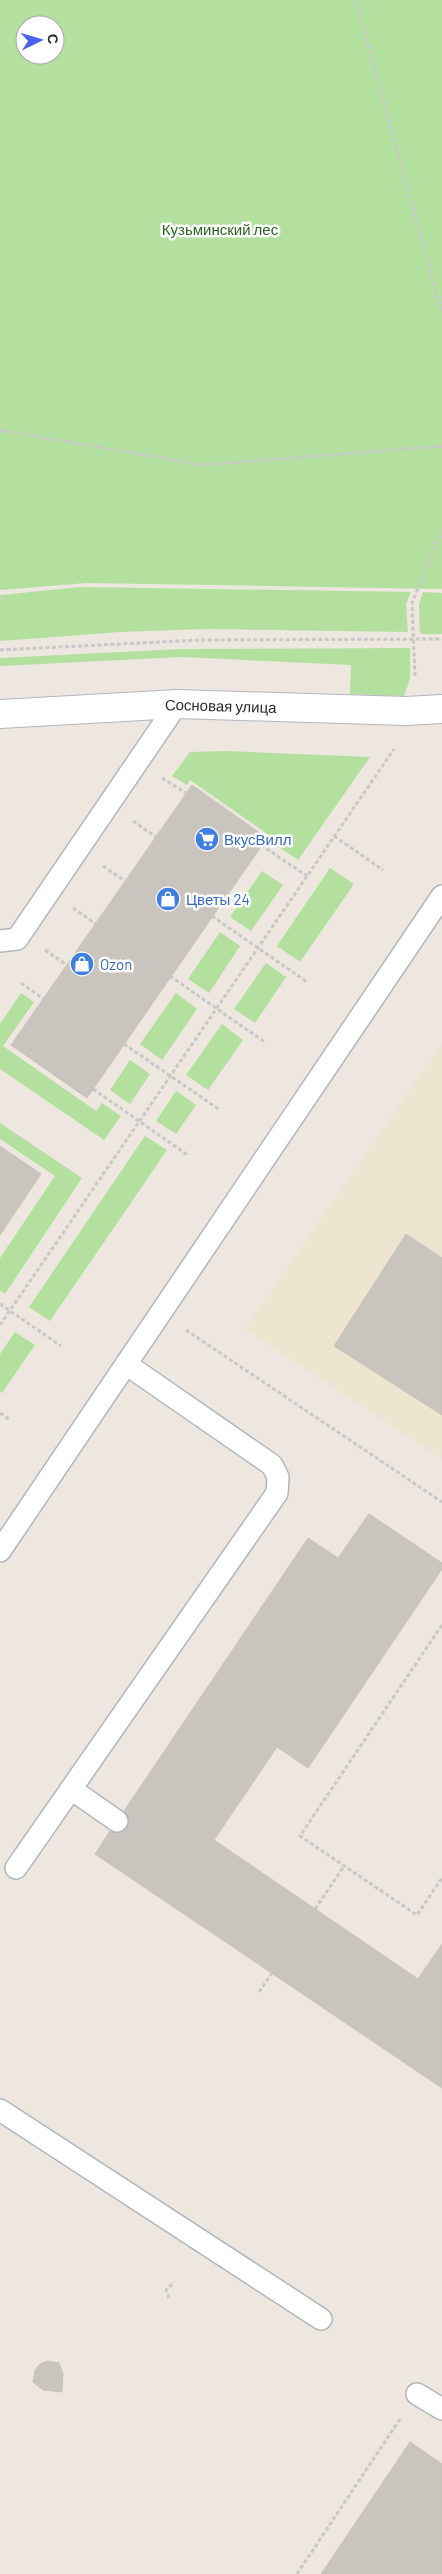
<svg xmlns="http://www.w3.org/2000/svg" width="442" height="2574" font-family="Barlow,sans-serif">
	<rect width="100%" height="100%" fill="#ede7df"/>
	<polygon fill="#ede5d0" points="442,1043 442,1459 245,1329"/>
	<g fill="#b3e09f" fill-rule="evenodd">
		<path d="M 0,0 L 442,0 L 442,589 L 87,583 L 0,590 ZM 25,25 L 55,25 L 55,55 L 25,55 Z"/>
		<polygon points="81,587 411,592 406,604 408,632 205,629 120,632 0,641 0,595"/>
		<polygon points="423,592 442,593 442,634 420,634 419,605"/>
		<polygon points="410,648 410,679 404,696 350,694 351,665 182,657 0,666 0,658 181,649"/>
		<polygon points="227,751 370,757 298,860 271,842 273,838 190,780 187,785 172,776 190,752"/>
		<polygon points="330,868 354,884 300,962 277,946"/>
		<polygon points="262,871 283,885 251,931 230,917"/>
		<polygon points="220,932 240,946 209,993 188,979"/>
		<polygon points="266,963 286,977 255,1023 234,1009"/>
		<polygon points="21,993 34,1002 3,1046 96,1111 102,1103 121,1116 104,1140 0,1069 0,1024"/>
		<polygon points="176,993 197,1009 162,1060 140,1044"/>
		<polygon points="222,1024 243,1040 208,1090 186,1075"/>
		<polygon points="130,1060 150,1074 130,1104 110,1090"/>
		<polygon points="176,1091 196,1105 176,1134 156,1121"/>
		<polygon points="0,1123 82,1178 5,1294 0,1290 0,1258 55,1176 0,1139"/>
		<polygon points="145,1136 167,1150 50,1321 29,1307"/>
		<polygon points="15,1332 35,1345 2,1393 0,1392 0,1354"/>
	</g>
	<g fill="#c9c5be" stroke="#c8c3b9">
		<polygon points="192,785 267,838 87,1098 11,1045"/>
		<polygon points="0,1146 41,1174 0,1235"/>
		<polygon points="406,1234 442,1258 442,1415 334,1346"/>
		<polygon points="369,1514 442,1563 442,1569 308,1768 277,1747 214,1840 418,1979 442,1944 442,2088 95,1854 110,1831 122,1832 127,1828 128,1816 124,1811 308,1538 338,1558"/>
		<polygon points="47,2361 59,2363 63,2374 62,2392 43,2390 33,2382 35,2370 40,2364"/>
		<polygon points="410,2442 442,2464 442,2574 321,2574"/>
	</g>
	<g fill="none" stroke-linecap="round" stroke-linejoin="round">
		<g stroke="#b3b5bf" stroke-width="24">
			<g id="lane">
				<polyline points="0,941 17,939 177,704"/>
				<polyline points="0,1551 442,896"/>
				<polyline points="71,1789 117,1821"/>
				<polyline points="16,1868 277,1493 278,1477 272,1465 126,1364"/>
				<polyline points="0,2110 321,2319"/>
				<polyline points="417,2394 442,2409"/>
			</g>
		</g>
		<g stroke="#b3b5bf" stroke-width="30">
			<g id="street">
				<path id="s1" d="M 0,714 L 177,704 L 406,711 L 442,709"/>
			</g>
		</g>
		<g stroke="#c8c8c8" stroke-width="3" stroke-dasharray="4 2.5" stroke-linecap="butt">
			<polyline points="356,0 442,314"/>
			<polyline points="0,430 203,465 442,446"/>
			<polyline points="0,650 199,640 442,639"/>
			<polyline points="415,676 412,603 442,530"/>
			<polyline points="162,778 186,793"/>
			<polyline points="133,821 156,837"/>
			<polyline points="334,836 383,870"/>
			<polyline points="261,845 307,876"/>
			<polyline points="103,866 125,881"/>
			<polyline points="73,908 96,924"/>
			<polyline points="212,916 307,982"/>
			<polyline points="45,950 67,965"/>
			<polyline points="170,976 266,1043"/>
			<polyline points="21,983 44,999"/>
			<polyline points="124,1044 220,1110"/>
			<polyline points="93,1089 189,1156"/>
			<polyline points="0,1304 61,1346"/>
			<polyline points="0,1325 394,749"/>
			<polyline points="186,1330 442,1502"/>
			<polyline points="0,1413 10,1420"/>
			<polyline points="442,1625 300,1836 417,1915 442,1878"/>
			<polyline points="315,1909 344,1866"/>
			<polyline points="259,1992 272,1973"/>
			<polyline points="169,2298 166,2290 174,2282"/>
			<polyline points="297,2574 400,2419"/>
		</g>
		<use href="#lane" stroke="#fff" stroke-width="21"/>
		<use href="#street" stroke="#fff" stroke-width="28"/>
	</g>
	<defs>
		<g id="supermarket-disc" transform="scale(1.25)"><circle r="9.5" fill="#3f7fe0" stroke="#fff"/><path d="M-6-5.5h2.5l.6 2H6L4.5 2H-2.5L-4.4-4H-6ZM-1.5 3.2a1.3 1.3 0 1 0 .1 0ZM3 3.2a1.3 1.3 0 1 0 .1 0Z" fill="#fff"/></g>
		<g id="shop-disc" transform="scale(1.25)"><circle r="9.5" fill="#3f7fe0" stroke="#fff"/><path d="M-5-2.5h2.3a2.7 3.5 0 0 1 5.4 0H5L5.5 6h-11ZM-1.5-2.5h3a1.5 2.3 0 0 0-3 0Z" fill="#fff"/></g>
	</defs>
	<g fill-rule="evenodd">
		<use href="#supermarket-disc" x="207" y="839"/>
		<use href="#shop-disc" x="168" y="899"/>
		<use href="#shop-disc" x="82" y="964"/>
	</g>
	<g text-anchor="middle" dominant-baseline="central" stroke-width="5" stroke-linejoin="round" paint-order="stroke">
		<g font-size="15" fill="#2b661f" stroke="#fff">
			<text x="220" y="229">Кузьминский лес</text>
		</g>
		<g font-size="15" fill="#2c2c2c" stroke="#fff">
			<text stroke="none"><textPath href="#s1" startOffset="221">Сосновая улица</textPath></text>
		</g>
		<g font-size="15" fill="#366cbe" stroke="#fff" text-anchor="start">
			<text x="224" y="839">ВкусВилл</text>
			<text x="186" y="899">Цветы 24</text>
			<text x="100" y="964">Ozon</text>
		</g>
	</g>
	<g transform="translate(40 40) rotate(85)"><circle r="24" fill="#ffffff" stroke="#ababab"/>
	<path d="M0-4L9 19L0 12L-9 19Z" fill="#4962f0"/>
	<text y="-8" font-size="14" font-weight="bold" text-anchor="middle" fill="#2c2c2c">С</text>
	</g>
</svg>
